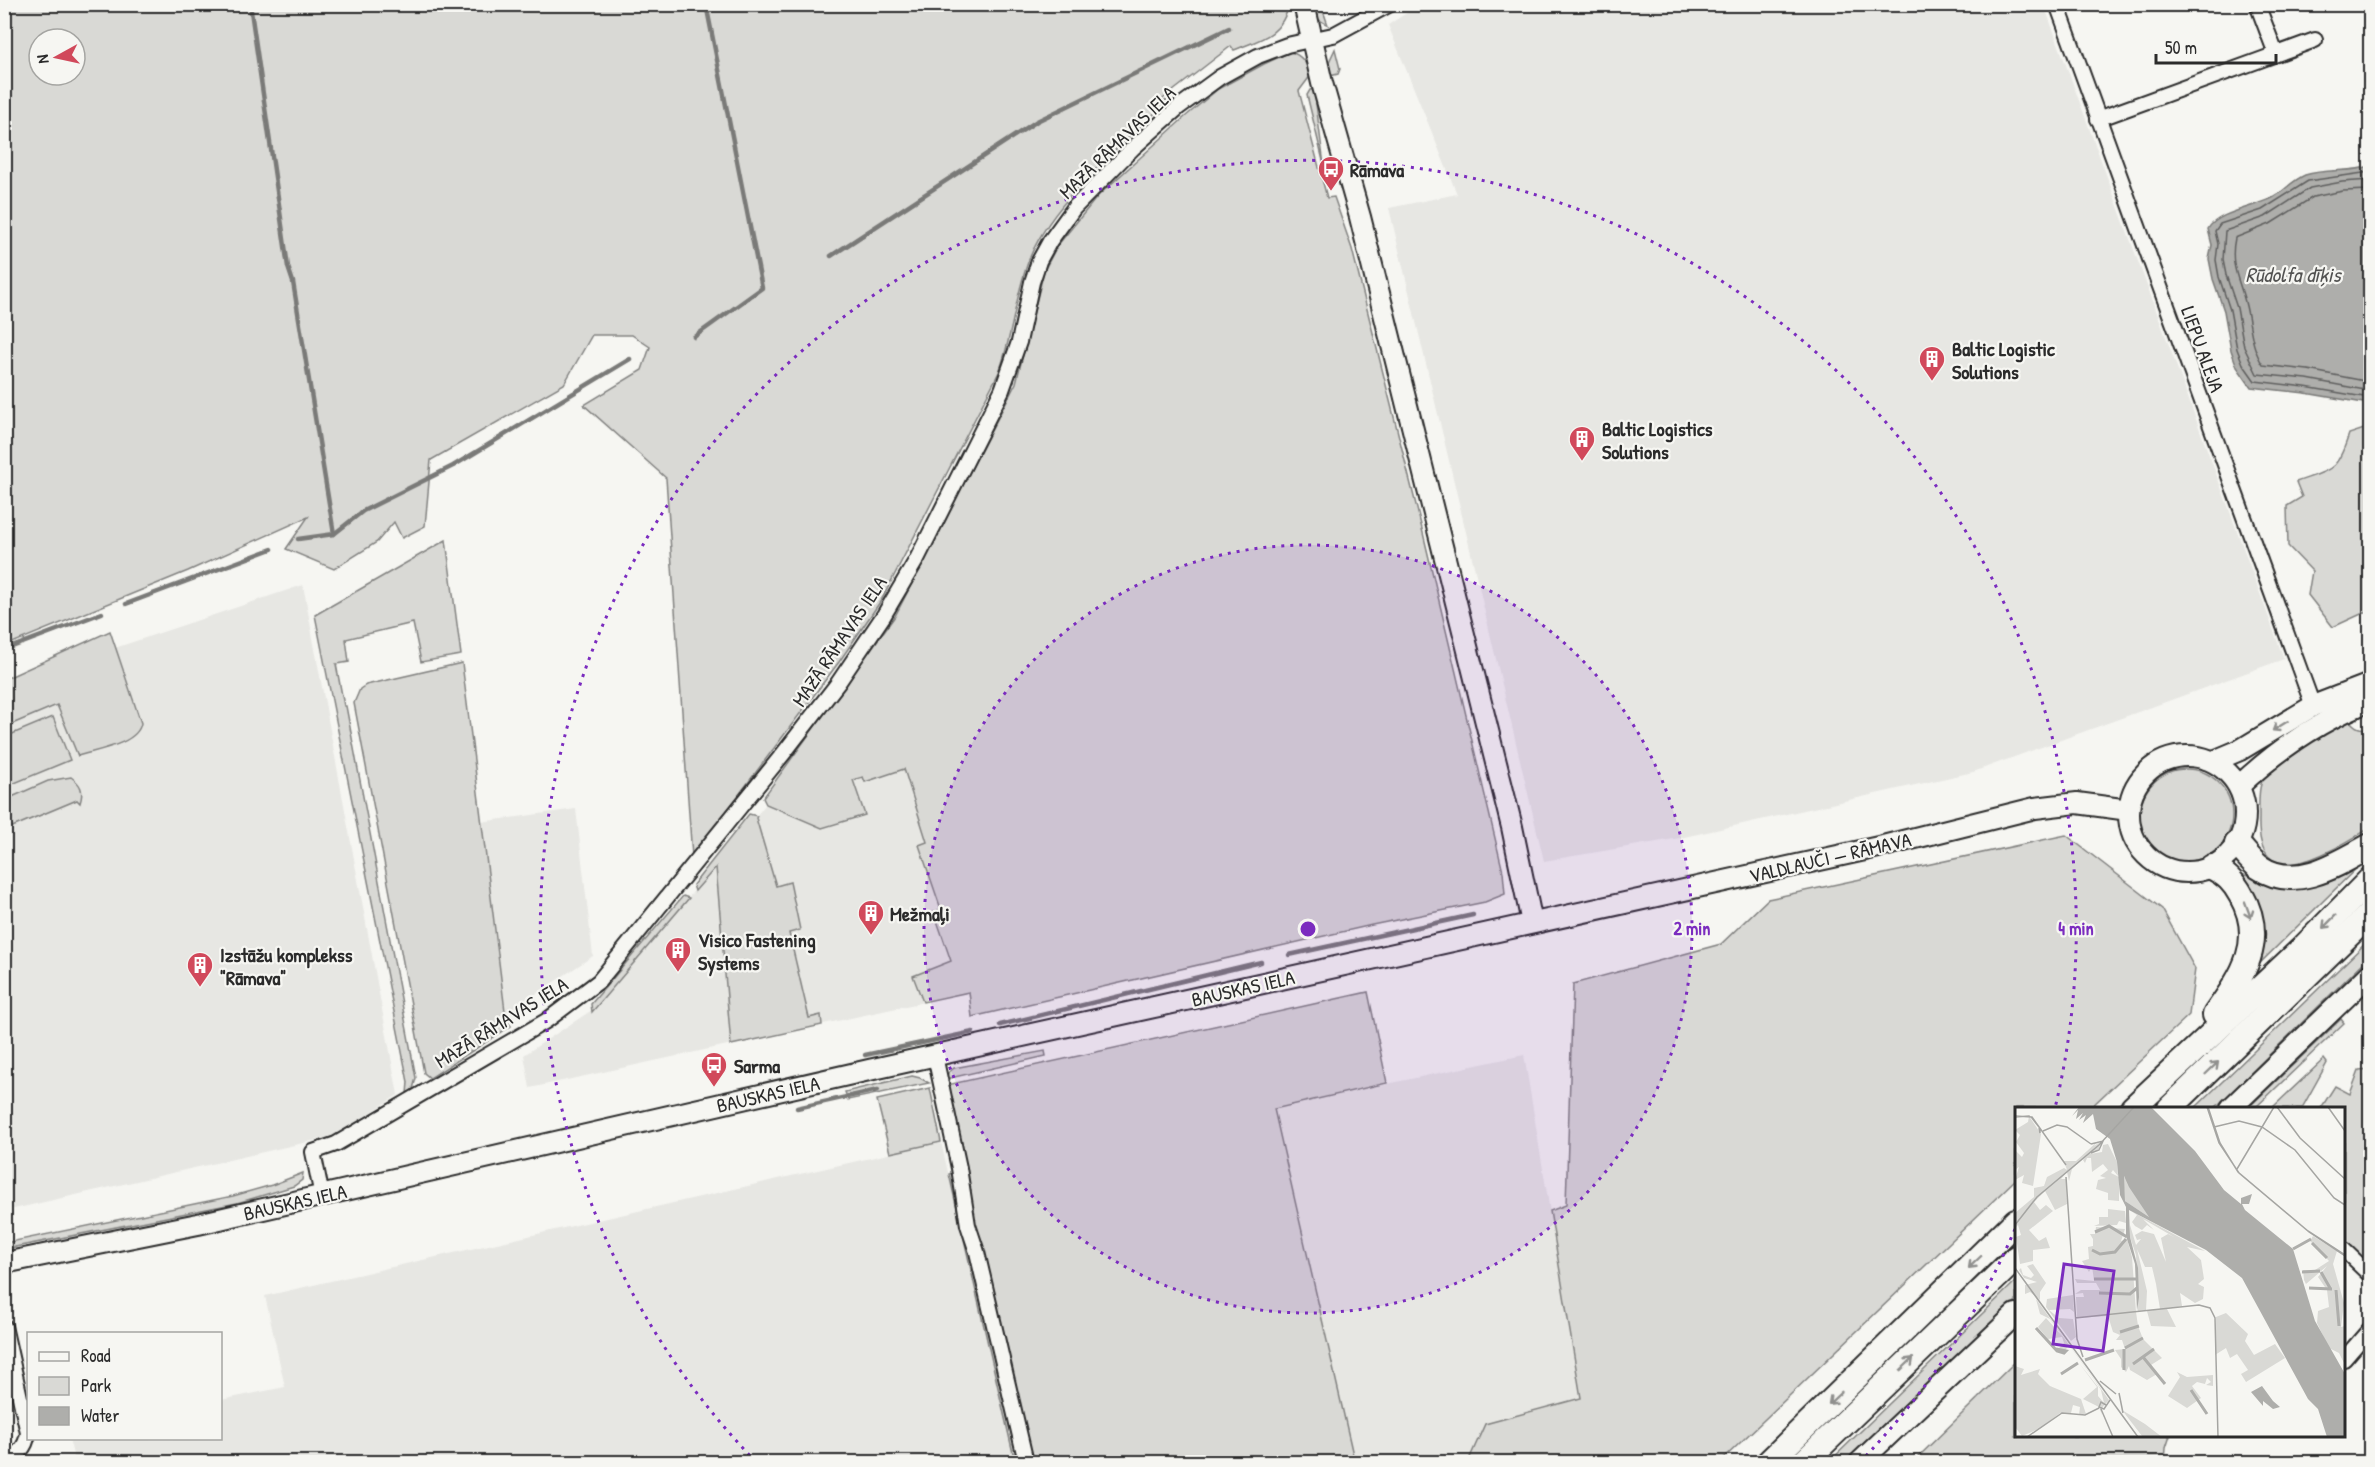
<svg xmlns="http://www.w3.org/2000/svg" width="2375" height="1467" font-family="'Patrick Hand',sans-serif">
	<rect width="100%" height="100%" fill="#f6f6f2"/>
	<filter id="ink" filterUnits="userSpaceOnUse"><feTurbulence type="fractalNoise" baseFrequency=".0167" numOctaves="2"/><feDisplacementMap in="SourceGraphic" scale="12" xChannelSelector="R" yChannelSelector="G"/><feConvolveMatrix kernelMatrix="1 2 1 2 8 2 1 2 1" color-interpolation-filters="sRGB"/></filter>
	<g filter="url(#ink)">
		<g fill="#e7e7e3">
			<polygon points="1419,5 2044,5 2284,659 1973,772 1680,838 1544,861 1389,208 1457,194 1388,25"/>
			<polygon points="303,585 398,1095 334,1136 5,1211 4,685"/>
			<polygon points="900,620 970,992 530,1088 524,1055 598,1006 766,804"/>
			<polygon points="576,809 593,956 506,1014 480,822"/>
			<polygon points="1524,1055 1581,1398 1485,1424 1468,1462 1335,1462 1334,1459 1353,1455 1274,1108"/>
			<polygon points="941,1142 1015,1462 75,1462 69,1439 220,1438 221,1400 285,1387 265,1296"/>
		</g>
		<g fill="#d9d9d5" stroke="#828280" stroke-width="1.5" fill-rule="evenodd">
			<path d="M 5,5 L 1289,5 C 1281,36 1261,39 1234,50 L 1231,46 L 1155,105 L 1170,99 C 1124,143 1055,198 1030,257 C 1015,294 1013,335 999,372 L 882,599 L 839,662 L 692,857 L 666,478 L 584,405 L 642,370 L 650,347 L 632,335 L 592,335 L 564,384 L 431,460 L 425,526 L 402,538 L 394,522 L 377,542 L 334,569 L 286,549 L 308,517 L 188,571 L 5,646 ZM 39,39 L 75,39 L 75,75 L 39,75 Z"/>
			<polygon points="1313,5 1321,5 1328,25 1319,20"/>
			<polygon points="1335,49 1340,69 1338,74 1330,76 1328,64"/>
			<path d="M 1290,52 C 1302,55 1307,64 1311,75 L 1299,91 L 1327,198 L 1334,197 L 1352,249 L 1423,533 L 1503,872 L 1505,894 L 1485,902 L 1372,925 L 972,1017 L 969,992 L 923,1002 L 913,976 L 951,961 L 934,912 L 941,909 L 919,845 L 927,842 L 904,769 L 865,782 L 863,777 L 853,780 L 865,815 L 822,828 L 766,804 L 763,798 L 895,616 L 1016,383 L 1044,271 L 1057,246 L 1098,196 L 1186,116 L 1218,89 L 1264,64 Z"/>
			<polygon points="1314,89 1324,165 1307,95 1310,90"/>
			<path d="M 2370,427 L 2370,610 L 2333,627 L 2308,595 L 2312,571 L 2288,546 L 2287,506 L 2302,497 L 2296,482 C 2332,469 2337,472 2349,434 Z"/>
			<polygon points="446,540 461,655 421,662 413,623 346,639 349,662 336,664 344,706 346,706 416,1078 413,1089 407,1094 408,1082 315,615"/>
			<path d="M 110,631 L 141,723 C 138,744 97,750 78,756 L 57,705 L 5,727 L 5,679 Z"/>
			<polygon points="462,663 506,1019 511,1026 430,1078 424,1073 354,703 360,689 366,685"/>
			<polygon points="53,717 70,760 5,787 5,737"/>
			<path d="M 2348,719 C 2355,727 2360,731 2370,727 L 2370,828 C 2333,850 2256,901 2259,818 C 2259,796 2257,783 2271,765 Z"/>
			<circle cx="2186" cy="815" r="46"/>
			<path d="M 71,777 C 81,784 84,791 80,803 L 77,800 L 5,830 L 5,800 L 48,781 Z"/>
			<polygon points="749,814 757,816 756,818 776,886 790,882 800,930 789,933 809,1018 821,1015 822,1025 731,1045 716,867 695,891 693,885"/>
			<polygon points="2066,835 2162,909 2195,969 2189,1015 2090,1108 2016,1108 2016,1179 1720,1462 1468,1462 1485,1424 1581,1398 1550,1211 1566,1205 1573,984 1721,944 1768,899"/>
			<polygon points="2370,855 2260,963 2257,964 2249,885 2244,875 2251,876"/>
			<polygon points="683,896 689,898 592,1012 591,1004"/>
			<polygon points="2370,939 2370,956 2215,1108 2195,1108"/>
			<polygon points="1368,992 1387,1083 1274,1109 1353,1455 1335,1459 1335,1462 1015,1462 949,1174 965,1170 947,1085"/>
			<polygon points="2341,1019 2344,1023 2255,1108 2248,1108"/>
			<polygon points="1045,1051 1046,1056 946,1079 948,1073 954,1068"/>
			<polygon points="2324,1059 2327,1063 2302,1108 2272,1108"/>
			<polygon points="2370,1069 2370,1267 2344,1242 2344,1108 2321,1108 2335,1086 2350,1094 2359,1070"/>
			<polygon points="912,1076 920,1078 929,1083 848,1100 845,1092"/>
			<polygon points="930,1088 941,1142 890,1153 877,1100"/>
			<polygon points="303,1173 302,1180 294,1186 237,1203 5,1249 5,1243 233,1196 272,1185"/>
			<polygon points="2016,1281 2016,1301 1850,1462 1829,1462"/>
			<polygon points="2016,1361 2016,1436 2170,1436 2166,1448 2165,1462 1913,1462"/>
		</g>
		<path fill="#aeaeab" stroke="#7a7a78" stroke-width="1.5" d="M 2370,166 L 2370,404 L 2305,393 L 2251,387 L 2237,367 L 2231,350 L 2224,311 L 2213,279 L 2209,259 L 2212,245 L 2208,229 C 2217,212 2256,207 2274,197 C 2285,190 2293,180 2305,175 C 2326,168 2352,173 2370,166 Z"/>
		<g fill="none" stroke-linecap="round" stroke-linejoin="round">
			<g stroke="#5f5f5e" stroke-width="1.5">
				<polyline points="2370,172 2308,181 2262,210 2220,224 2215,231 2218,244 2216,260 2219,277 2230,310 2237,349 2243,364 2255,381 2305,387 2370,398"/>
				<polyline points="2370,180 2342,182 2310,188 2265,217 2225,231 2223,260 2226,275 2237,308 2244,347 2257,374 2307,379 2370,391"/>
				<path d="M 2370,190 L 2343,191 L 2313,197 L 2270,224 L 2235,238 C 2229,266 2240,280 2246,306 C 2251,327 2251,347 2263,365 L 2308,370 L 2370,382"/>
			</g>
			<g stroke="#7a7a78" stroke-width="4.5">
				<polyline points="250,4 288,267 293,282 334,534"/>
				<polyline points="831,256 1037,121 1229,28"/>
				<polyline points="694,337 762,288 706,4"/>
				<polyline points="298,539 334,534 363,511 453,466 630,359"/>
				<polyline points="126,604 272,549"/>
				<polyline points="4,650 102,613"/>
				<polyline points="1289,955 1473,915"/>
				<polyline points="1000,1025 1261,962"/>
				<polyline points="865,1055 973,1032"/>
				<polyline points="797,1108 878,1090"/>
			</g>
			<g stroke="#2b2b2b" stroke-width="18">
				<g id="street">
					<polyline points="2057,4 2313,706"/>
					<polyline points="2257,4 2276,54"/>
					<polyline points="2098,119 2315,40"/>
					<polyline points="935,1056 959,1168 968,1225 977,1252 1026,1462"/>
					<polyline points="322,1196 313,1152 336,1144 546,1021 599,981 783,754 838,683 884,615 917,559 1002,390 1019,342 1032,282 1039,261 1050,241 1074,208 1133,148 1179,107 1220,77 1258,56 1287,45 1333,35 1390,4"/>
					<polyline points="2344,1250 2370,1275"/>
					<path d="M 4,1326 L 28,1433 C 26,1447 18,1456 4,1459"/>
					<polyline points="2344,1359 2370,1329"/>
				</g>
			</g>
			<g stroke="#2b2b2b" stroke-width="24">
				<g id="secondary">
					<polyline points="1304,4 1322,83 1360,217 1512,827 1532,923"/>
					<circle cx="2187" cy="814" r="58"/>
					<polyline points="2214,761 2240,750 2313,706 2370,684"/>
					<path d="M 2239,786 C 2278,749 2320,720 2370,701"/>
					<polyline points="2231,1108 2370,974"/>
					<polyline points="4,1263 198,1224 869,1070 1883,846 2035,808 2077,803 2129,810"/>
					<polyline points="1860,1462 2016,1314"/>
				</g>
			</g>
			<g stroke="#2b2b2b" stroke-width="28">
				<g id="highway">
					<path d="M 2237,844 C 2244,851 2251,861 2259,867 C 2295,892 2338,864 2370,846"/>
					<path d="M 2212,867 C 2226,874 2234,882 2241,895 C 2268,942 2241,978 2215,1015"/>
					<polyline points="2133,1108 2301,950 2370,880"/>
					<polyline points="2170,1108 2370,914"/>
					<polyline points="1769,1462 2016,1221"/>
					<polyline points="1804,1462 2016,1258"/>
				</g>
			</g>
			<use href="#street" stroke="#f6f6f2" stroke-width="14"/>
			<use href="#secondary" stroke="#f6f6f2" stroke-width="20"/>
			<use href="#highway" stroke="#f6f6f2" stroke-width="24"/>
		</g>
		<defs><path id="oneway-shaft" d="M-6 0H5M1.5-3L5.5 0L1.5 3" fill="none" stroke-width="1.6" stroke-linecap="round" stroke-linejoin="round" transform="scale(1.5)"/></defs>
		<g stroke="#90908e">
			<use href="#oneway-shaft" transform="translate(2280 726) rotate(148)"/>
			<use href="#oneway-shaft" transform="translate(2248 910) rotate(70)"/>
			<use href="#oneway-shaft" transform="translate(2329 922) rotate(135)"/>
			<use href="#oneway-shaft" transform="translate(2212 1068) rotate(-44)"/>
			<use href="#oneway-shaft" transform="translate(1975 1262) rotate(136)"/>
			<use href="#oneway-shaft" transform="translate(1907 1364) rotate(-44)"/>
			<use href="#oneway-shaft" transform="translate(1835 1398) rotate(136)"/>
		</g>
	</g>
	<circle cx="1308" cy="929" r="384" fill="#7b2cbf" fill-opacity=".12"/>
	<g fill="none" stroke="#7b2cbf" stroke-width="3" stroke-dasharray="3 6">
		<circle cx="1308" cy="929" r="384"/>
		<path d="M2015 1229A768 768 0 0 1 1860 1462M756 1462A768 768 0 1 1 2055 1108"/>
	</g>
	<defs>
		<g id="bus-pin" transform="scale(1.35)"><path d="M0 17L-7.5 6A9.5 9.5 0 1 1 7.5 6Z" fill="#d1495b" stroke="#f6f6f2"/><path d="M-5-6H5V4H4V6H2V4H-2V6H-4V4H-5ZM-3.5-4V0h7V-4ZM-3.5 1.2v1.5H-2V1.2ZM2 1.2v1.5H3.5V1.2Z" fill="#fff"/></g>
		<g id="building-pin" transform="scale(1.35)"><path d="M0 17L-7.5 6A9.5 9.5 0 1 1 7.5 6Z" fill="#d1495b" stroke="#f6f6f2"/><path d="M-4-6H4V6H1V3H-1V6H-4ZM-2.5-4.3h1.7v1.8h-1.7ZM.8-4.3h1.7v1.8H.8ZM-2.5-1h1.7V.8h-1.7ZM.8-1h1.7V.8H.8Z" fill="#fff"/></g>
	</defs>
	<g fill-rule="evenodd">
		<use href="#bus-pin" x="1331" y="169"/>
		<use href="#building-pin" x="1932" y="359"/>
		<use href="#building-pin" x="1582" y="439"/>
		<use href="#building-pin" x="871" y="913"/>
		<use href="#building-pin" x="678" y="950"/>
		<use href="#building-pin" x="200" y="965"/>
		<use href="#bus-pin" x="714" y="1065"/>
	</g>
	<g text-anchor="middle" dominant-baseline="central" stroke-width="4.5" stroke-linejoin="round" paint-order="stroke">
		<g font-size="20" fill="#2b2b2b" stroke="#f6f6f2">
			<text transform="translate(1117 142) rotate(-44)">MAZĀ RĀMAVAS IELA</text>
			<text transform="translate(2203 349) rotate(70)">LIEPU ALEJA</text>
			<text transform="translate(839 641) rotate(-56)">MAZĀ RĀMAVAS IELA</text>
			<text transform="translate(1830 857) rotate(-13)">VALDLAUČI — RĀMAVA</text>
			<text transform="translate(1243 988) rotate(-13)">BAUSKAS IELA</text>
			<text transform="translate(501 1022) rotate(-32)">MAZĀ RĀMAVAS IELA</text>
			<text transform="translate(768 1094) rotate(-13)">BAUSKAS IELA</text>
			<text transform="translate(295 1202) rotate(-13)">BAUSKAS IELA</text>
		</g>
		<g font-size="20" font-weight="bold" fill="#2b2b2b" stroke="#f6f6f2" text-anchor="start">
			<text x="1350" y="169">Rāmava</text>
			<text x="1952" y="348">Baltic Logistic<tspan x="1952" dy="23">Solutions</tspan></text>
			<text x="1602" y="428">Baltic Logistics<tspan x="1602" dy="23">Solutions</tspan></text>
			<text x="890" y="913">Mežmaļi</text>
			<text x="698" y="939">Visico Fastening<tspan x="698" dy="23">Systems</tspan></text>
			<text x="220" y="954">Izstāžu komplekss<tspan x="220" dy="23">"Rāmava"</tspan></text>
			<text x="734" y="1065">Sarma</text>
		</g>
		<g font-size="21" font-style="italic" fill="#525251" stroke="#f6f6f2">
			<text x="2293" y="274">Rūdolfa dīķis</text>
		</g>
	</g>
	<g transform="translate(2015 1107)">
		<rect width="330" height="330" fill="#f6f6f2"/>
		<path d="M 14,9 L 26,27 L 18,79 L 7,76 L 9,68 L 0,73 L 4,60 L 0,63 L 0,43 L 7,50 L 9,46 L 1,35 L 5,28 L 0,23 L 13,15 ZM 83,34 L 79,39 L 85,35 L 84,42 L 75,47 L 87,45 L 88,38 L 93,37 L 102,55 L 103,69 L 98,63 L 96,66 L 104,70 L 104,94 L 93,93 L 93,86 L 81,82 L 83,73 L 91,71 L 85,69 L 93,63 L 88,57 L 77,65 L 76,51 L 72,51 L 70,56 L 68,53 L 73,47 L 57,62 L 54,74 L 52,65 L 46,72 L 51,72 L 52,97 L 40,103 L 30,84 L 19,95 L 25,103 L 31,98 L 38,104 L 14,123 L 24,134 L 31,130 L 35,141 L 18,143 L 18,154 L 5,157 L 1,130 L 6,128 L 3,118 L 0,121 L 0,106 L 19,90 L 19,81 L 29,79 L 32,70 L 49,61 L 52,63 L 49,54 L 61,54 ZM 108,68 L 133,106 L 134,110 L 110,94 ZM 93,102 L 110,104 L 111,116 L 104,114 L 102,118 L 79,119 L 84,117 L 84,110 L 93,110 ZM 116,104 L 190,144 L 172,140 L 186,153 L 189,172 L 183,177 L 189,180 L 188,192 L 180,196 L 165,186 L 167,199 L 152,202 L 161,220 L 136,219 L 132,204 L 145,202 L 141,177 L 137,160 L 130,160 L 122,142 L 132,184 L 131,203 L 123,204 L 121,148 L 115,130 L 115,118 L 121,138 L 126,132 L 122,133 L 120,128 L 127,124 L 139,127 L 151,155 L 146,131 L 153,127 L 159,130 L 128,112 L 139,123 L 132,118 L 127,123 L 120,119 L 117,115 L 122,108 ZM 81,120 L 110,122 L 106,134 L 112,132 L 117,150 L 121,205 L 128,205 L 121,205 L 123,219 L 128,232 L 147,251 L 136,258 L 142,267 L 132,273 L 115,263 L 114,259 L 111,265 L 106,260 L 106,252 L 100,243 L 110,242 L 107,233 L 101,233 L 105,228 L 98,225 L 93,209 L 62,211 L 61,190 L 69,190 L 68,186 L 60,187 L 66,183 L 62,179 L 66,183 L 85,183 L 81,176 L 62,176 L 60,172 L 79,174 L 77,159 L 74,165 L 67,154 L 74,152 L 73,140 L 78,139 L 78,132 L 75,127 L 80,127 ZM 298,129 L 322,144 L 318,157 L 329,196 L 326,220 L 330,219 L 329,256 L 324,246 L 314,241 L 302,216 L 303,204 L 314,200 L 312,183 L 303,170 L 312,159 L 291,177 L 289,173 L 288,163 L 300,163 L 314,154 L 295,134 ZM 18,157 L 31,176 L 25,185 L 25,193 L 15,185 L 10,187 L 10,178 L 22,175 L 9,171 L 4,163 L 6,161 L 8,168 L 16,171 L 19,168 L 12,159 ZM 58,188 L 59,205 L 55,202 L 34,203 L 44,211 L 58,212 L 61,230 L 56,234 L 31,200 L 32,192 ZM 21,192 L 94,293 L 86,302 L 87,308 L 84,300 L 68,292 L 82,280 L 64,256 L 83,280 L 83,289 L 89,296 L 86,283 L 80,274 L 54,238 L 49,245 L 42,243 L 49,236 L 47,230 L 33,232 L 23,220 L 31,211 L 48,230 L 35,212 L 25,207 ZM 211,206 L 233,227 L 230,234 L 239,248 L 260,237 L 270,251 L 231,275 L 226,267 L 233,263 L 222,247 L 215,251 L 211,241 L 200,248 L 201,210 ZM 0,259 L 9,262 L 6,268 L 25,262 L 23,267 L 35,279 L 66,292 L 71,307 L 64,308 L 65,300 L 58,298 L 56,306 L 45,306 L 26,321 L 7,329 L 0,320 ZM 162,265 L 172,270 L 198,268 L 198,279 L 191,278 L 196,275 L 192,271 L 190,277 L 182,275 L 177,279 L 186,291 L 172,301 L 153,289 L 165,270 ZM 107,303 L 130,317 L 147,330 L 127,329 Z" fill="#d9d9d5"/>
		<path d="M 64,0 L 136,0 L 180,44 L 209,83 L 226,97 L 226,91 L 237,87 L 234,97 L 227,97 L 230,103 L 278,142 L 300,214 L 330,267 L 330,330 L 312,330 L 303,302 L 293,292 L 227,171 L 191,143 L 114,103 L 115,130 L 123,161 L 124,190 L 122,204 L 120,157 L 111,129 L 111,100 L 105,88 L 102,55 L 95,32 L 81,22 L 78,7 L 68,16 L 71,8 L 64,13 L 68,6 L 61,12 L 63,3 L 57,9 ZM 109,69 L 114,80 L 134,110 L 110,94 ZM 247,279 L 258,294 L 265,300 L 258,302 L 248,294 L 248,299 L 236,285 Z" fill="#aeaeab" fill-rule="evenodd"/>
		<path fill="none" stroke="#aeaeab" stroke-width="3" d="M 80,125 L 94,119 L 112,130M 297,136 L 312,151M 278,142 L 296,132M 77,143 L 85,147 L 100,145 L 111,132M 287,165 L 305,164M 306,165 L 315,181M 79,172 L 121,172M 294,181 L 317,182M 321,183 L 324,219M 84,186 L 115,187 L 122,181M 21,221 L 42,244 L 49,246 L 51,244 L 41,242M 105,225 L 124,219M 110,241 L 128,231M 128,250 L 150,277M 70,253 L 99,243M 118,257 L 139,242M 109,263 L 109,242M 46,267 L 63,256M 176,283 L 192,307"/>
		<path fill="none" stroke="#a5a5a2" stroke-width="1.5" d="M 192,0 L 204,36 L 224,66 L 294,125 L 330,149M 193,0 L 205,36 L 223,65 L 293,124 L 330,148M 262,0 L 285,31 L 330,72M 313,0 L 330,24M 0,9 L 17,10 L 51,58M 0,10 L 14,9 L 17,11 L 20,15 L 24,20 L 25,22 L 25,26 L 24,21M 199,20 L 224,14 L 247,20 L 280,43 L 319,91 L 330,98M 28,24 L 42,18 L 52,20 L 76,37M 76,46 L 84,43 L 88,34 L 76,37M 222,62 L 259,0M 51,70 L 62,232 L 68,250M 0,118 L 22,90 L 84,38 L 119,0M 0,161 L 123,330M 60,211 L 184,198 L 195,201 L 200,211 L 203,330M 85,274 L 101,287M 104,286 L 108,306M 91,298 L 86,295 L 84,300 L 89,302 L 95,293M 86,302 L 98,330M 12,330 L 47,306 L 70,308 L 84,301"/>
		<path fill="#7b2cbf" fill-opacity="0.15" stroke="#7b2cbf" stroke-width="3" d="M 49,157 L 99,164 L 88,244 L 38,237 Z"/>
		<rect width="330" height="330" fill="none" stroke="#2b2b2b" stroke-width="3"/>
	</g>
	<circle cx="1308" cy="929" r="9" fill="#7b2cbf" stroke="#f6f6f2" stroke-width="3"/>
	<g font-size="18" text-anchor="middle" font-weight="bold" fill="#7b2cbf" stroke="#f6f6f2" stroke-width="4.5" stroke-linejoin="round" paint-order="stroke">
		<text x="1692" y="935">2 min</text>
		<text x="2076" y="935">4 min</text>
	</g>
	<rect width="2375" height="1467" fill="none" stroke="#f6f6f2" stroke-width="24"/>
	<rect x="12" y="12" width="2351" height="1443" fill="none" stroke="#2b2b2b" stroke-width="2" filter="url(#ink)"/>
	<rect x="27" y="1332" width="195" height="108" fill="#f6f6f2" stroke="#a5a5a2" stroke-width="1.5"/>
	<rect x="39" y="1352" width="30" height="9" fill="#f6f6f2" stroke="#a5a5a2" stroke-width="1.5"/>
	<text x="81" y="1362" font-size="18" fill="#2b2b2b">Road</text>
	<rect x="39" y="1377" width="30" height="18" fill="#d9d9d5" stroke="#a5a5a2" stroke-width="1.5"/>
	<text x="81" y="1392" font-size="18" fill="#2b2b2b">Park</text>
	<rect x="39" y="1407" width="30" height="18" fill="#aeaeab" stroke="#a5a5a2" stroke-width="1.5"/>
	<text x="81" y="1422" font-size="18" fill="#2b2b2b">Water</text>
	<g transform="translate(57 57) rotate(262)"><circle r="28" fill="#f6f6f2" stroke="#a5a5a2" stroke-width="1.5"/>
	<path d="M0-4.5L10 22L0 15L-10 22Z" fill="#d1495b"/>
	<text y="-9" font-size="16" font-weight="bold" text-anchor="middle" fill="#2b2b2b">N</text>
	</g>
	<path d="M2156 54v9h120v-9" fill="none" stroke="#2b2b2b" stroke-width="3"/>
	<text x="2165" y="54" font-size="18" fill="#2b2b2b" stroke="#f6f6f2" stroke-width="4.5" paint-order="stroke">50 m</text>
</svg>
